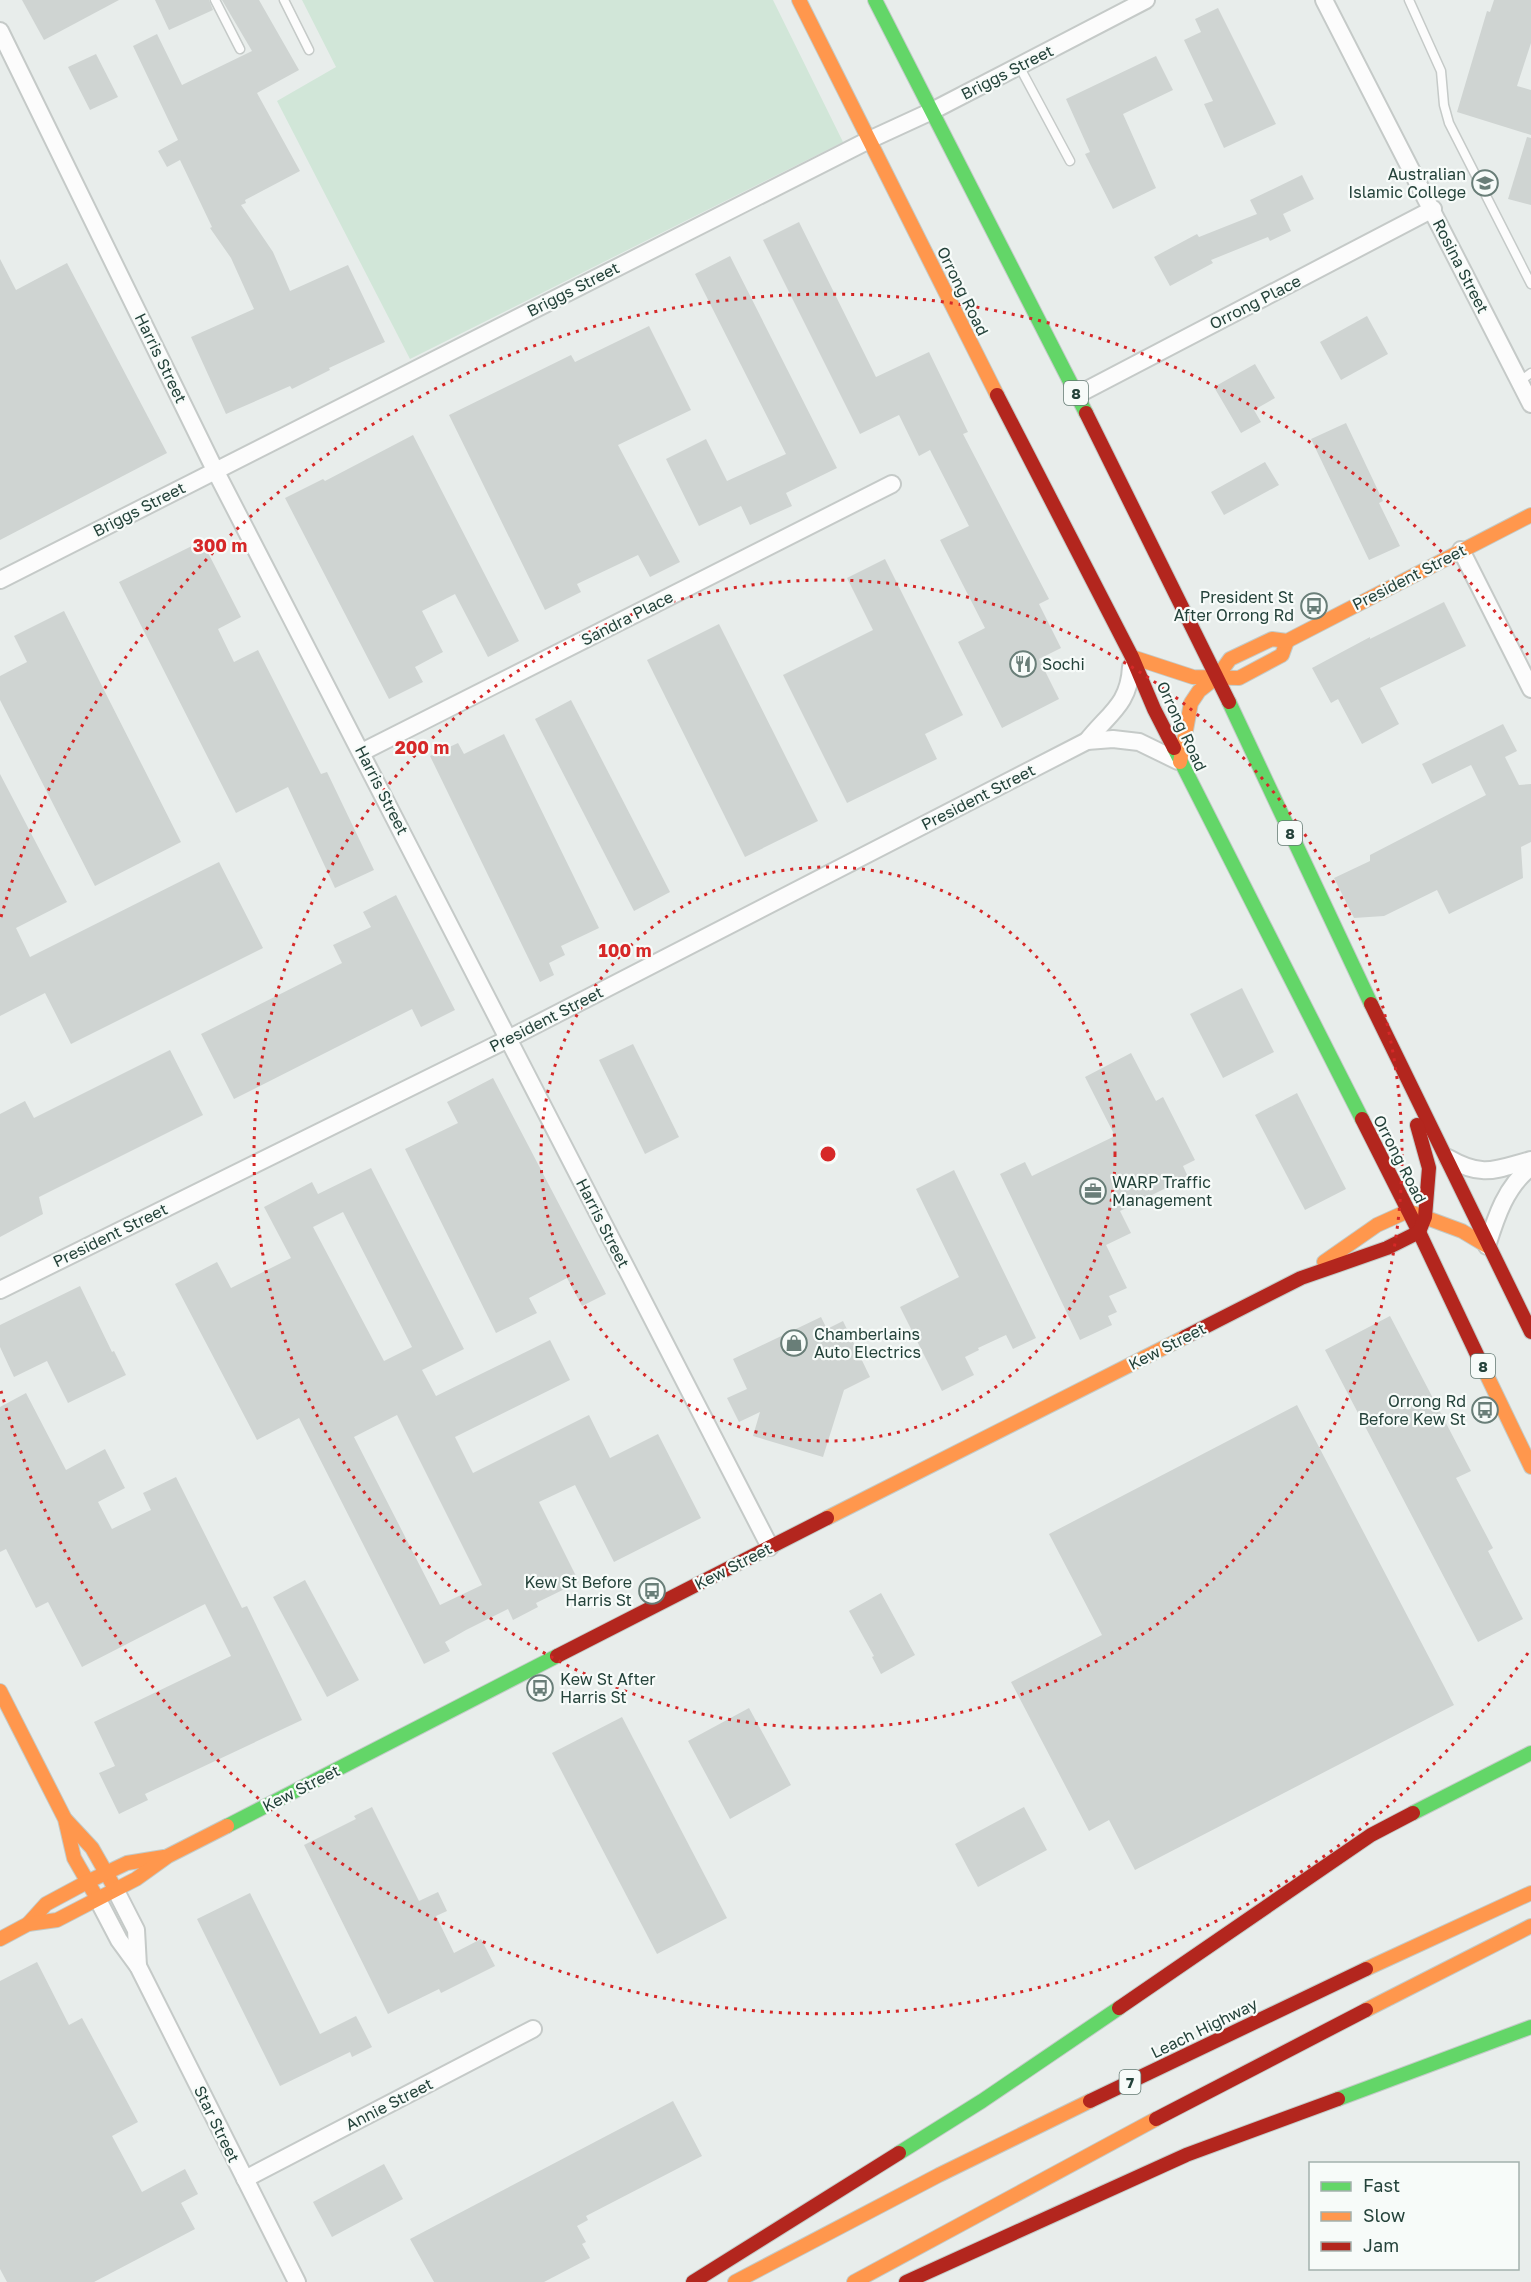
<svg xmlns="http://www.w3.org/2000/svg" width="1531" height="2282" font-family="'Golos Text',sans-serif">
	<rect width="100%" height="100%" fill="#e8edeb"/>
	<polygon fill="#d1e6d8" points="302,0 773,0 843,142 410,359 277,101 336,67"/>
	<g fill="#cfd4d2" fill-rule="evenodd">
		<polygon points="22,0 119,0 44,40"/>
		<polygon points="155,0 209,0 213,10 169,30"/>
		<polygon points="222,0 259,0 299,70 257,93 300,171 245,200 246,203 241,205 273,252 290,291 348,265 385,342 329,368 330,370 292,389 290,386 226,414 191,337 254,309 231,258 210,228 212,227 180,160 167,167 158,151 178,140 133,46 157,34 182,85 252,51"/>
		<polygon points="1494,0 1531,0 1531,43 1517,86 1531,90 1531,135 1457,112 1487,11 1490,12"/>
		<polygon points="1218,8 1276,124 1224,148 1204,104 1213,101 1184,40 1201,32 1195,19"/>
		<polygon points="96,54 118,97 90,110 68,67"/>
		<polygon points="1156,56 1173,90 1123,114 1156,188 1113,209 1085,154 1090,152 1066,99"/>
		<polygon points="1527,137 1531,138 1531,205 1508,199"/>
		<polygon points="1302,175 1314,199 1283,214 1291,231 1270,241 1268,237 1211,260 1213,263 1170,286 1154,257 1197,234 1199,237 1257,214 1250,200"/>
		<polygon points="799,222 876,377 929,352 968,432 963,434 1049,599 1039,604 1061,648 1039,659 1059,699 1002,728 958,642 985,628 940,540 969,526 930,450 919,456 899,415 860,434 763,240"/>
		<polygon points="730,256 837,468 786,493 792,506 750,525 741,506 699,526 666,459 706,439 727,481 786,454 695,274"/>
		<polygon points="0,259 16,290 67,263 167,453 0,540"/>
		<polygon points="1367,316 1388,354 1341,380 1320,342"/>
		<polygon points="649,326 691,410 618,445 680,562 650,577 638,555 577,584 581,592 545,610 449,415 571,355 575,362"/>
		<polygon points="1255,364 1275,398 1254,410 1261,422 1241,433 1214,387"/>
		<polygon points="1346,423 1383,501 1379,503 1400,546 1369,560 1311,439"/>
		<polygon points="413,435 519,641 488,657 455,594 422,611 443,652 415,667 423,682 389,699 285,498 323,479 325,481"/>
		<polygon points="1265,462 1279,485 1224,515 1211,492"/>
		<polygon points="202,541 241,617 218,629 234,662 258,650 321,774 327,772 374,870 335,888 288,787 236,813 119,582"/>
		<polygon points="885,559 963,715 925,734 937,759 847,803 783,675 873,630 847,578"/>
		<polygon points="1444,602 1466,646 1380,688 1399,724 1362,744 1338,699 1331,703 1312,668 1370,637 1370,639"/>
		<polygon points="64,611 181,842 95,886 0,700 0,676 27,662 14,636"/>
		<polygon points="719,624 818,821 745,857 647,660"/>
		<polygon points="571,700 670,892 634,911 535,719"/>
		<polygon points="1503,724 1517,751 1505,757 1519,785 1531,784 1531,842 1521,847 1523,878 1449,914 1437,890 1384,916 1354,918 1334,878 1370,861 1370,855 1486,795 1471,765 1432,784 1422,764"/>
		<polygon points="504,734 599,928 561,946 565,955 549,963 554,975 540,982 430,756 458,743 464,754"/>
		<polygon points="0,774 67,902 16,928 30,957 219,862 263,948 71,1044 45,993 0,1016"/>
		<polygon points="396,895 455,1010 421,1027 412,1009 234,1099 201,1034 342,963 333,945 371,927 363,912"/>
		<polygon points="1242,988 1274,1052 1223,1078 1190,1014"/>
		<polygon points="633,1044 679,1137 645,1154 599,1060"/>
		<polygon points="170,1050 203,1115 39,1197 43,1214 0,1237 0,1114 25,1101 34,1118"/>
		<polygon points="1131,1053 1156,1101 1163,1097 1195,1160 1183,1166 1188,1177 1120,1211 1131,1233 1106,1245 1127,1288 1109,1296 1117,1312 1108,1316 1112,1325 1080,1340 1000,1174 1025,1162 1032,1176 1115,1136 1085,1077"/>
		<polygon points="493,1078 606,1294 582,1306 567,1278 529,1298 537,1313 496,1333 405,1149 458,1123 447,1102"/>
		<polygon points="1297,1093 1346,1189 1305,1210 1255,1115"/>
		<path d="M 371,1168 L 464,1349 L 422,1370 L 436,1396 L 550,1340 L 570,1380 L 455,1437 L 473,1473 L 589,1415 L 610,1458 L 658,1434 L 701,1518 L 614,1562 L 575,1485 L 539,1502 L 579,1582 L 536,1603 L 538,1607 L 513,1620 L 508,1609 L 466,1630 L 445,1642 L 450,1651 L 424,1664 L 299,1418 L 257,1440 L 175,1284 L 217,1262 L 231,1288 L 291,1258 L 264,1207 L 312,1182 L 318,1194 ZM 343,1212 L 412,1347 L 384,1361 L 313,1227 ZM 397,1415 L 482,1585 L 440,1605 L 354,1437 Z"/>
		<polygon points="954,1170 1036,1338 1013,1349 1006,1335 978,1348 979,1350 965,1357 974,1375 942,1391 900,1307 959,1277 916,1189"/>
		<polygon points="80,1286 112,1352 114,1351 126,1375 68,1403 47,1361 14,1377 0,1347 0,1325"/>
		<polygon points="1390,1316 1471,1471 1456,1478 1493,1548 1488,1551 1523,1619 1478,1642 1325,1350"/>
		<polygon points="821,1317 827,1329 843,1321 870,1377 844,1390 823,1457 753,1436 760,1412 739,1422 727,1398 747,1389 733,1359"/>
		<polygon points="26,1393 66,1470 105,1449 125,1488 98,1502 112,1529 151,1510 143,1493 176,1477 242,1608 247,1606 302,1720 145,1794 148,1800 119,1814 99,1773 115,1766 94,1722 231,1656 205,1604 82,1667 48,1602 36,1608 6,1549 0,1552 0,1407"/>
		<polygon points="1297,1405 1454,1705 1135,1870 1109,1820 1089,1831 1011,1682 1102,1635 1049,1534"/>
		<polygon points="305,1580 359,1680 327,1697 273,1597"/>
		<polygon points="881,1593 915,1655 881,1674 872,1657 874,1656 849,1611"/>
		<polygon points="749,1708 791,1785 730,1819 688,1741"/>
		<polygon points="622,1717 727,1918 657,1954 552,1753"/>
		<polygon points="372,1807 419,1901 438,1892 447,1911 436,1916 454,1953 481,1939 495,1966 441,1993 439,1989 388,2014 304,1845 356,1819 354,1816"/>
		<polygon points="1024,1807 1047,1850 978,1887 955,1844"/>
		<polygon points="250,1893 320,2034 356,2016 372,2047 352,2057 350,2052 280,2086 197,1919"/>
		<polygon points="37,1962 69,2025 82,2018 138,2122 112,2136 142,2192 185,2169 198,2194 181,2203 195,2229 94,2282 7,2282 0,2269 0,1981"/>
		<polygon points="673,2101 702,2156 586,2216 588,2220 577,2226 586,2242 582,2244 590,2258 544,2282 434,2282 410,2239"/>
		<polygon points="384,2164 403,2199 332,2237 313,2202"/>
	</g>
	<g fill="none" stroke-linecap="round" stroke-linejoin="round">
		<g stroke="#c5cac8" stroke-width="11">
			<g id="lane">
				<polyline points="215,0 240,49"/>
				<polyline points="284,0 309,50"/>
				<polyline points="1409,0 1441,71 1444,105 1449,123 1531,284"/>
				<polyline points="1019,66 1070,161"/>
				<polyline points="1520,381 1531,373"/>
			</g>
		</g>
		<g stroke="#c5cac8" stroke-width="20">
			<g id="street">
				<polyline points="1324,0 1531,404"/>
				<polyline points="0,31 215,470 770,1547"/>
				<polyline points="1077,395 1433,209"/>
				<polyline points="1461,550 1531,689"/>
				<polyline points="0,580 869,140 932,111 1146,0"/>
				<path d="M 1087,741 C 1109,713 1129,705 1131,667"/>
				<polyline points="362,752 892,484"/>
				<path d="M 1448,1158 C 1483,1178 1494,1170 1531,1160"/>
				<path d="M 1487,1246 C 1496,1217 1506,1186 1531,1167"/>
				<polyline points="0,1290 508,1039 1087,741 1113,739 1139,742 1178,761"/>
				<polyline points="115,1889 136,1930 138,1966"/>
				<polyline points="97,1898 119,1940 138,1966 297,2282"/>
				<polyline points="245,2179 533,2029"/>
			</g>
		</g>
		<g stroke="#c3cbc8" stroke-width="16">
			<g id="fast">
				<polyline points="875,0 1086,413"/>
				<polyline points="1229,702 1371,1004"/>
				<polyline points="1174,748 1362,1119"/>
				<polyline points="1413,1813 1531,1753"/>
				<polyline points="227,1826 557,1656"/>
				<polyline points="1338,2099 1531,2027"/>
				<polyline points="899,2153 982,2101 1119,2008"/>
			</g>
		</g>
		<g stroke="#c3cbc8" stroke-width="16">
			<g id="slow">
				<polyline points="799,0 997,395"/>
				<polyline points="1132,657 1193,677 1239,678 1282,655 1287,641"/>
				<polyline points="1180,762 1191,703 1199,691 1217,677 1230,659 1272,639 1287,641 1531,515"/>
				<polyline points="1324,1262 1377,1225 1408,1211 1462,1231 1487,1246"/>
				<polyline points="1480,1361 1531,1467"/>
				<polyline points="827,1518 1185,1337"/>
				<polyline points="0,1691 65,1819 74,1858 97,1898"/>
				<polyline points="66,1820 92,1848 113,1885"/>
				<polyline points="28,1924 46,1904 87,1882 127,1863 164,1857"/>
				<polyline points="0,1939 28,1924 57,1920 136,1879 168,1856 227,1826"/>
				<polyline points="1366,1969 1531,1893"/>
				<polyline points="1366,2010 1531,1926"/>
				<polyline points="735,2282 939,2175 1090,2101"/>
				<polyline points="854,2282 1156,2119"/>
			</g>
		</g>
		<g stroke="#c3cbc8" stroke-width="16">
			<g id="jam">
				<polyline points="997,395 1132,657 1154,709 1174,748"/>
				<polyline points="1086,413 1229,702"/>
				<polyline points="1371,1004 1531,1332"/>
				<polyline points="1362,1119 1419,1232 1480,1361"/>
				<polyline points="1185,1337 1301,1278 1387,1248 1419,1232 1425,1217 1429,1168 1417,1125"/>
				<polyline points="557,1656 827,1518"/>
				<polyline points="1119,2008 1371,1835 1413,1813"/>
				<polyline points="1090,2101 1366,1969"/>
				<polyline points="1156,2119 1366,2010"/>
				<polyline points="693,2282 899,2153"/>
				<polyline points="906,2282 1186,2155 1338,2099"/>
			</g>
		</g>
		<use href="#lane" stroke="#fcfcfc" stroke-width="8"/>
		<use href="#street" stroke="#fcfcfc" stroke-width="16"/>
		<use href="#fast" stroke="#63d668" stroke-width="14"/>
		<use href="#slow" stroke="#ff974d" stroke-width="14"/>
		<use href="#jam" stroke="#b3261e" stroke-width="14"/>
	</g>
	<g fill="none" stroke="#d62828" stroke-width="3" stroke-dasharray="3 6">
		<circle cx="828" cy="1154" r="287"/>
		<circle cx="828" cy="1154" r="574"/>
		<path d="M1528 1653A860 860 0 0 1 1 1391M1 917A860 860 0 0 1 1528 655"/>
	</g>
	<defs>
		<g id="school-ring" transform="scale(1.35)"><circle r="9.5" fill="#f7fbf9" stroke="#697e78" stroke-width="1.5"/><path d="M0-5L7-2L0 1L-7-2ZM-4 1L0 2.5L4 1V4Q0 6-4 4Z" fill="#697e78"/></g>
		<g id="bus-ring" transform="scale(1.35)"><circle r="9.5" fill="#f7fbf9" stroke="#697e78" stroke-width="1.5"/><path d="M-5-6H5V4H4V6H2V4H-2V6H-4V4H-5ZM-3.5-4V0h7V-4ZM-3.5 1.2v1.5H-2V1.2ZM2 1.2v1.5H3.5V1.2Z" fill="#697e78"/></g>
		<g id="restaurant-ring" transform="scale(1.35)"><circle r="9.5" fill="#f7fbf9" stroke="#697e78" stroke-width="1.5"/><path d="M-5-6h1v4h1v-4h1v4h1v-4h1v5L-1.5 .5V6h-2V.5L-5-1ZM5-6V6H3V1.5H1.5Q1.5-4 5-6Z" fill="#697e78"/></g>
		<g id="office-ring" transform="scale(1.35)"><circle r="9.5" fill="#f7fbf9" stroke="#697e78" stroke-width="1.5"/><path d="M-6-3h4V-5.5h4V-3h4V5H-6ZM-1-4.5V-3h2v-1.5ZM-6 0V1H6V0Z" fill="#697e78"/></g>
		<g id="shop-ring" transform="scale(1.35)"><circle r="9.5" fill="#f7fbf9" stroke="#697e78" stroke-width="1.5"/><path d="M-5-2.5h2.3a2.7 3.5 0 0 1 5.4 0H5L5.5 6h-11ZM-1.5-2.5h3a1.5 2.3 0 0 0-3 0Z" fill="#697e78"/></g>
	</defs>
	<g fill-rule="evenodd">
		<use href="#school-ring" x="1485" y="183"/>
		<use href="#bus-ring" x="1314" y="606"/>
		<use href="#restaurant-ring" x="1023" y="664"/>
		<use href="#office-ring" x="1093" y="1191"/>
		<use href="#shop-ring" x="794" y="1343"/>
		<use href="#bus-ring" x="1485" y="1410"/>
		<use href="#bus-ring" x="652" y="1591"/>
		<use href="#bus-ring" x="540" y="1688"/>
	</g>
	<g text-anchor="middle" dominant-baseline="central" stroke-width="4.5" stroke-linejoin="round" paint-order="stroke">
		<g fill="#f7fbf9" stroke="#637a73" stroke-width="1.5">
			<rect x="1064" y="381" width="24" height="24" rx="4.5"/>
			<rect x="1278" y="821" width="24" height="24" rx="4.5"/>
			<rect x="1471" y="1354" width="24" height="24" rx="4.5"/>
			<rect x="1119.5" y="2070" width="21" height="24" rx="4.5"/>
		</g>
		<g font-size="15" font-weight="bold" fill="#24423a">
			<text x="1076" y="393">8</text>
			<text x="1290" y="833">8</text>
			<text x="1483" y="1366">8</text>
			<text x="1130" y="2082">7</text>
		</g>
		<g font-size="16" fill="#24423a" stroke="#f7fbf9">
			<text transform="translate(1007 72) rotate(-27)">Briggs Street</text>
			<text transform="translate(1461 266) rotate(63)">Rosina Street</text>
			<text transform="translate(573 289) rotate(-27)">Briggs Street</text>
			<text transform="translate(963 291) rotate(64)">Orrong Road</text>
			<text transform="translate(1255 302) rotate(-27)">Orrong Place</text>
			<text transform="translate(161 358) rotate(64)">Harris Street</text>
			<text transform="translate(139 509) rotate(-27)">Briggs Street</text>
			<text transform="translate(1409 577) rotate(-27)">President Street</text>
			<text transform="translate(627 618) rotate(-27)">Sandra Place</text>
			<text transform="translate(1182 726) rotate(65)">Orrong Road</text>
			<text transform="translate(382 790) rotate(63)">Harris Street</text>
			<text transform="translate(978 797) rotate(-27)">President Street</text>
			<text transform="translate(546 1019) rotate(-27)">President Street</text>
			<text transform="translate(1400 1159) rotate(63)">Orrong Road</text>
			<text transform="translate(603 1223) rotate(63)">Harris Street</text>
			<text transform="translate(110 1235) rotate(-26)">President Street</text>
			<text transform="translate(1167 1346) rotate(-27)">Kew Street</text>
			<text transform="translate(733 1566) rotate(-27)">Kew Street</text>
			<text transform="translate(301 1788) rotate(-27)">Kew Street</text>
			<text transform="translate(1204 2028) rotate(-26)">Leach Highway</text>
			<text transform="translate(389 2104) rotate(-27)">Annie Street</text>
			<text transform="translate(217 2124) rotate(64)">Star Street</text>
		</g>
		<g font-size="16" fill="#24423a" stroke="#f7fbf9" text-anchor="end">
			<text x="1466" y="174">Australian<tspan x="1466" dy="18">Islamic College</tspan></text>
			<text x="1294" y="597">President St<tspan x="1294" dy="18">After Orrong Rd</tspan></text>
			<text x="1042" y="664" text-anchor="start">Sochi</text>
			<text x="1112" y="1182" text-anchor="start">WARP Traffic<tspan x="1112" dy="18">Management</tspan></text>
			<text x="814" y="1334" text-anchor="start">Chamberlains<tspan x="814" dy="18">Auto Electrics</tspan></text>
			<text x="1466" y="1401">Orrong Rd<tspan x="1466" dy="18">Before Kew St</tspan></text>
			<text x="632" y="1582">Kew St Before<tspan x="632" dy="18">Harris St</tspan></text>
			<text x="560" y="1679" text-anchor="start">Kew St After<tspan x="560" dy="18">Harris St</tspan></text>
		</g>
	</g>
	<circle cx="828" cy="1154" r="9" fill="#d62828" stroke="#f7fbf9" stroke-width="3"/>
	<g font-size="18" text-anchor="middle" font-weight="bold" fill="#d62828" stroke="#f7fbf9" stroke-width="4.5" stroke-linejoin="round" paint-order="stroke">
		<text x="220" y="552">300 m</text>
		<text x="422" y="754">200 m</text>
		<text x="625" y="957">100 m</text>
	</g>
	<rect x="1309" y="2162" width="210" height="108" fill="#f7fbf9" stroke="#a3b1ad" stroke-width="1.5"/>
	<rect x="1321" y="2182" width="30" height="9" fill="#63d668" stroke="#a3b1ad" stroke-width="1.5"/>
	<text x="1363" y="2192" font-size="18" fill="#24423a">Fast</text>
	<rect x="1321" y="2212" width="30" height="9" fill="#ff974d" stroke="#a3b1ad" stroke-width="1.5"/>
	<text x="1363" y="2222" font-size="18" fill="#24423a">Slow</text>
	<rect x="1321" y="2242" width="30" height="9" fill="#b3261e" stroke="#a3b1ad" stroke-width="1.5"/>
	<text x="1363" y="2252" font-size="18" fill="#24423a">Jam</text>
</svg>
